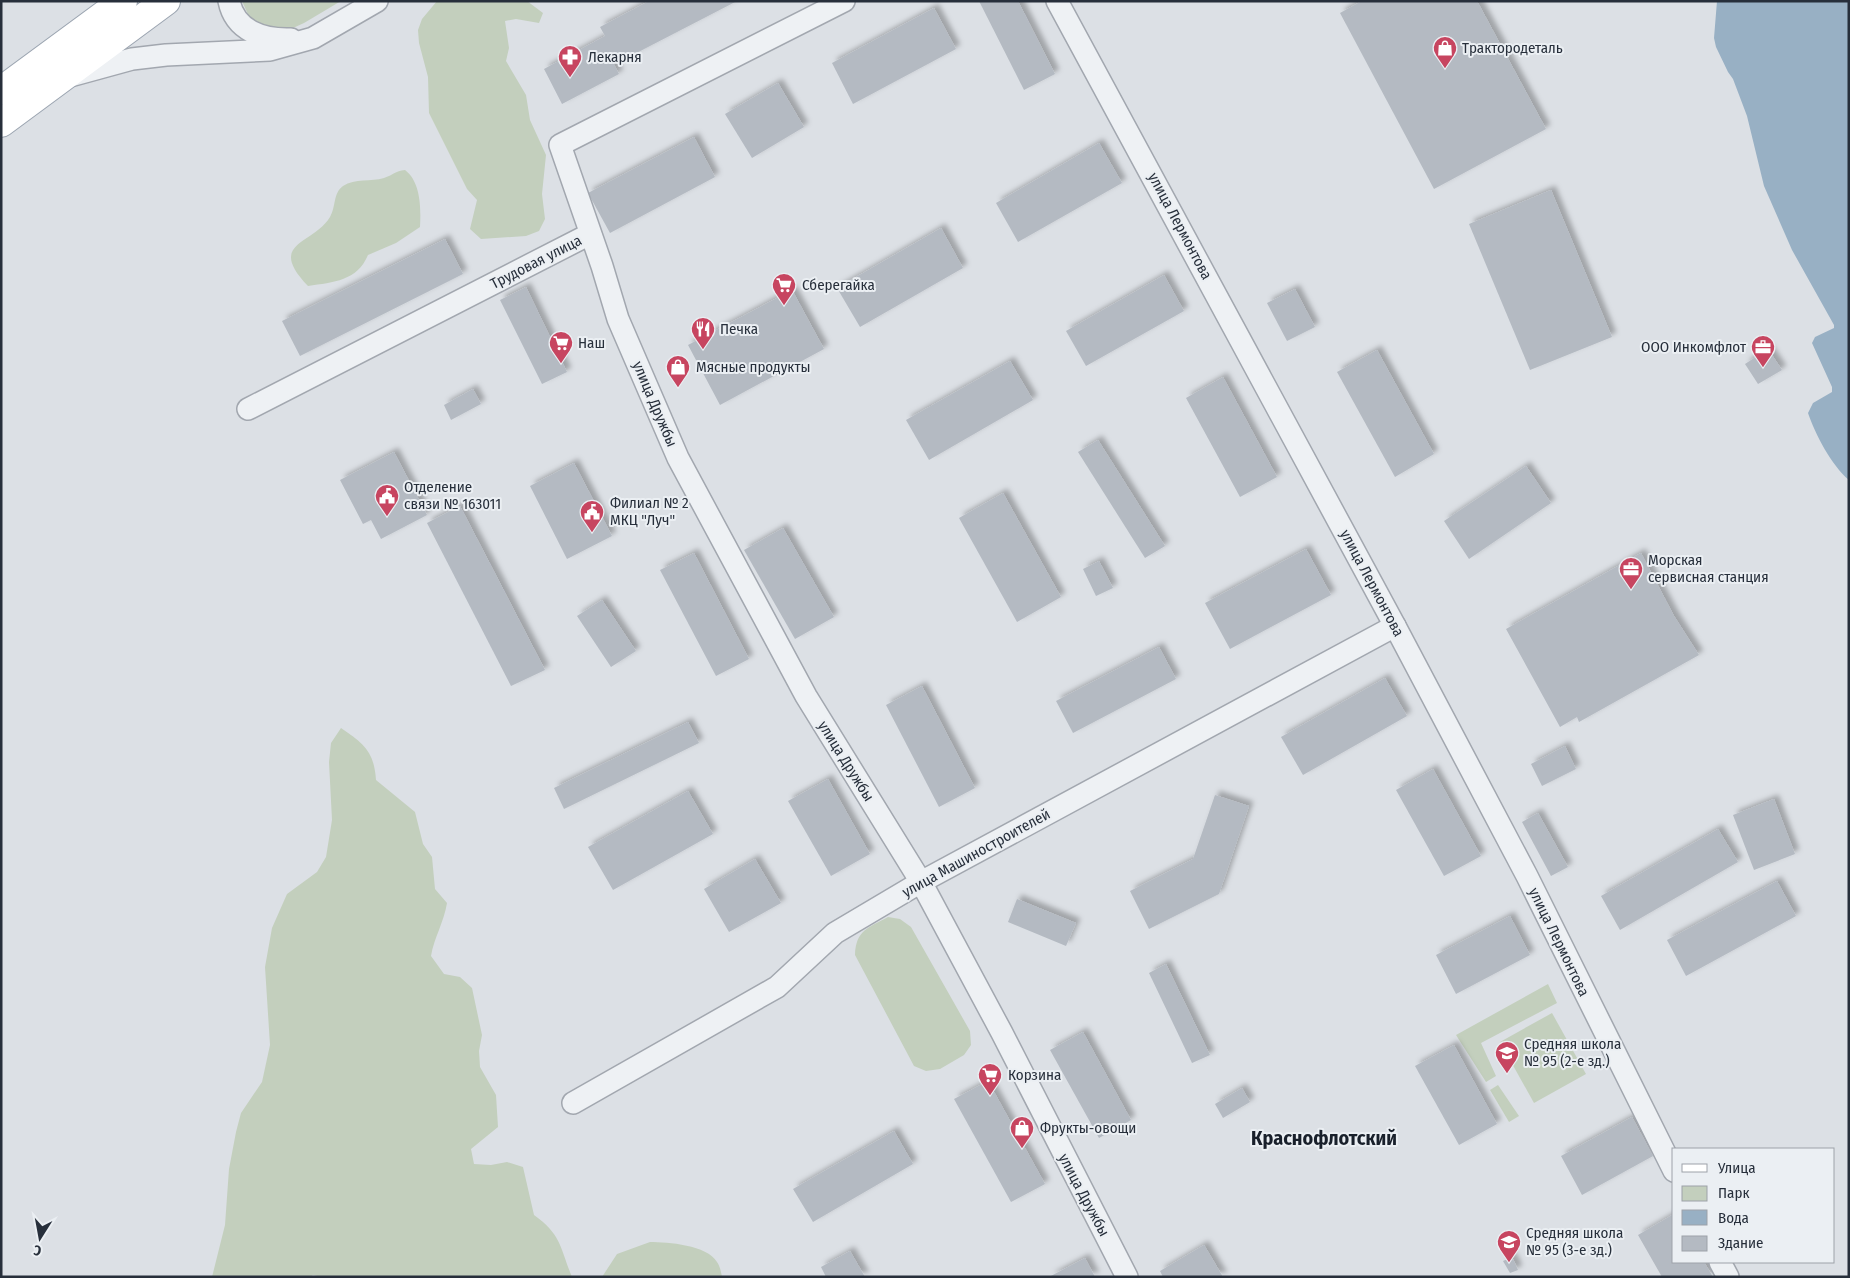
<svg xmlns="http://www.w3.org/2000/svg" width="1850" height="1278" font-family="'Fira Sans Condensed',sans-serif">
	<defs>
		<filter id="shadow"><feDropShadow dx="4.5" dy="-4.5" stdDeviation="2.5" flood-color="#0004"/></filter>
	</defs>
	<rect width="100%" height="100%" fill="#dce0e5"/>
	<g fill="#c3cfbd">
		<polygon points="242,1 341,1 304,23 282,33 264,29 250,19"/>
		<polygon points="437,1 527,1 543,13 539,23 516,19 505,21 509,48 506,61 526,95 530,120 546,155 542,194 545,219 539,231 526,236 481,239 470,229 477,200 467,189 429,113 428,77 419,43 418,30 422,19"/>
		<path d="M 405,170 C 421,182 421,209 420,227 L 396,243 L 368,255 C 357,281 334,282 308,286 C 266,242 313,245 330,217 C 336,207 333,193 343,186 C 355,178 371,182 384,178 C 393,175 395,171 405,170 Z"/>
		<path d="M 341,728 C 364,744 374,751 376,780 L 415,812 L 423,844 L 432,857 L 435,889 L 447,903 C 444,922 434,938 431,956 L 444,974 L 460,977 L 472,988 L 482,1035 L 479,1051 L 480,1067 L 496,1095 L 498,1127 L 471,1149 L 474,1164 L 491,1165 L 507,1162 L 523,1167 L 534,1215 C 562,1235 560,1248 572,1277 L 322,1277 L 313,1275 L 310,1277 L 212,1277 L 225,1225 L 229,1169 L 236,1132 L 241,1113 L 262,1082 L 270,1045 L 265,967 L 272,928 L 287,894 L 317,872 L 326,857 L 332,820 L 329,762 L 331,743 Z"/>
		<path d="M 888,917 L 900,919 L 911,927 L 970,1031 L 971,1045 L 964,1055 L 940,1069 L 926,1071 L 914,1066 L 855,955 C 856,930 868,928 888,917 Z"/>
		<polygon points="1548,984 1557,1003 1481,1043 1496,1076 1486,1082 1456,1035"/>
		<polygon points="1552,1013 1586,1074 1534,1103 1500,1042"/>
		<polygon points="1498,1085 1519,1116 1509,1122 1490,1090"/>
		<path d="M 650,1242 C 668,1242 707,1245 717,1262 C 720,1266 721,1272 722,1277 L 602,1277 L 617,1254 Z"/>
	</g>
	<path fill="#98b0c4" d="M 1717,1 L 1849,1 L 1849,480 C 1832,466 1815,434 1808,413 L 1813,403 L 1832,392 L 1832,387 L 1812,343 L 1815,337 L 1834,328 L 1834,325 L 1792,250 L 1764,186 L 1747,116 L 1733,79 L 1728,72 L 1716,47 L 1714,38 Z"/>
	<g fill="#b4bac2" filter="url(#shadow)">
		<polygon points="649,1 737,1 619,62 614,53 609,55 619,74 562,104 544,69 605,36 600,27"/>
		<polygon points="979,1 1018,1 1055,74 1024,90"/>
		<polygon points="1362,1 1477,1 1546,129 1434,189 1340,13"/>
		<polygon points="934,8 956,49 853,104 832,63"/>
		<polygon points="778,83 804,127 752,158 725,114"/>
		<polygon points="694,137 715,177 610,233 588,193"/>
		<polygon points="1099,143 1122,183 1018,242 996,203"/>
		<polygon points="1551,190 1612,337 1530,370 1469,224"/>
		<polygon points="941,228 963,268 860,327 837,288"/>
		<polygon points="445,239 463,274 300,356 282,321"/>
		<polygon points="1164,275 1184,311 1086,366 1066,331"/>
		<polygon points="526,287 567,372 542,384 500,300"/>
		<polygon points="1295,289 1315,327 1287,341 1267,303"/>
		<polygon points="792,290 824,349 720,405 688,345"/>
		<polygon points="1768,349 1782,370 1758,384 1745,364"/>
		<polygon points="1377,350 1434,454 1395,477 1337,372"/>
		<polygon points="1010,361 1033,400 929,460 906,420"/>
		<polygon points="1223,377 1277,477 1240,497 1186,398"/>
		<polygon points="473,389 481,404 451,420 444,405"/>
		<polygon points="1098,440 1165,546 1145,558 1078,452"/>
		<polygon points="394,452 427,515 381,539 371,520 363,524 340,480"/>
		<polygon points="574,463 612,536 567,559 530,486"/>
		<polygon points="1526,466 1551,503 1469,559 1444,521"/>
		<polygon points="1003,493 1061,597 1017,622 959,518"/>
		<polygon points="460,506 545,670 511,686 427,523"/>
		<polygon points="783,528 834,617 795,639 744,550"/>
		<polygon points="1306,549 1331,595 1230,649 1205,603"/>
		<polygon points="694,553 749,659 716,676 660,570"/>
		<polygon points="1641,553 1674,616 1699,655 1579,722 1577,717 1560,727 1506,629"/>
		<polygon points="1099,561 1113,588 1096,596 1083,569"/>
		<polygon points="602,600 636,651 611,667 577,616"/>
		<polygon points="1159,647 1176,679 1073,733 1056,701"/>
		<polygon points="1385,678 1407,716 1303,775 1281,737"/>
		<polygon points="922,686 975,788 939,807 886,705"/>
		<polygon points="688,722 699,743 564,809 554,788"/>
		<polygon points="1565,746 1576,769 1542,786 1531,764"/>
		<polygon points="1433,769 1481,856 1444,876 1396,790"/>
		<polygon points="828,779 870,854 831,876 788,801"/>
		<polygon points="688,791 713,834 613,890 588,847"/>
		<polygon points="1215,795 1249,806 1219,894 1149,929 1130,891 1193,859"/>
		<polygon points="1774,799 1795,854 1754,870 1733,815"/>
		<polygon points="1538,813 1568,867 1551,876 1522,822"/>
		<polygon points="1718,829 1738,862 1620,930 1601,896"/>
		<polygon points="755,859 781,903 729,932 704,889"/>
		<polygon points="1777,881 1796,916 1686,976 1667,940"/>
		<polygon points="1017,899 1076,923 1066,946 1008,922"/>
		<polygon points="1510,916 1530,955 1456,994 1436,955"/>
		<polygon points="1166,964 1210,1055 1192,1063 1149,973"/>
		<polygon points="1083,1032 1131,1120 1099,1138 1050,1050"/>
		<polygon points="1454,1045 1497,1124 1459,1145 1415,1066"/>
		<polygon points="988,1081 1045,1184 1011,1202 954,1099"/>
		<polygon points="1242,1088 1250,1102 1223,1118 1215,1104"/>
		<polygon points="1632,1117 1653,1156 1582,1195 1561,1156"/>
		<polygon points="894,1131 913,1164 813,1222 793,1189"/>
		<polygon points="1674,1214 1674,1262 1704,1262 1713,1277 1662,1277 1638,1235"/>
		<polygon points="1204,1245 1223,1277 1163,1277 1160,1271"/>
		<polygon points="850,1251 865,1277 826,1277 821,1267"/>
		<polygon points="1512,1257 1518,1270 1510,1273 1503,1261"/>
		<polygon points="1085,1258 1095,1277 1049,1277"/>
	</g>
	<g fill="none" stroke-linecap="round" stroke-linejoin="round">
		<g stroke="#a2a7af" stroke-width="24">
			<g id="minor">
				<path d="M 229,1 C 235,31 263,40 291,39"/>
				<polyline points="844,1 560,145 602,266 618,319 678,458 806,696 921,882 1002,1033 1127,1277"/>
				<polyline points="1057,1 1395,626 1527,876 1674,1171"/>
				<polyline points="70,76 132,59 166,55 270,50 313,38 377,1"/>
				<polyline points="248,409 590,234"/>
				<polyline points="573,1103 777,987 835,933 921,882 1395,626"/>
				<polyline points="1720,1262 1728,1277"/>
			</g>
		</g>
		<g stroke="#9ca5b1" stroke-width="30">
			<g id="major">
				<polyline points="1,91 123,1"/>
				<polyline points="1,123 166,1"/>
			</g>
		</g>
		<use href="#minor" stroke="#eef1f4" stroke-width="21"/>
		<use href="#major" stroke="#fff" stroke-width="28"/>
	</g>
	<defs>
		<g id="shop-pin" transform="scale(1.25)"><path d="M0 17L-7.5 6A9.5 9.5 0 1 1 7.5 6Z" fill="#c74560" stroke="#ebeff3"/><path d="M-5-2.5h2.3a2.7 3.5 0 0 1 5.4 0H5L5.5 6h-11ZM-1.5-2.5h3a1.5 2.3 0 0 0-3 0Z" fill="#fff"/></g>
		<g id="pharmacy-pin" transform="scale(1.25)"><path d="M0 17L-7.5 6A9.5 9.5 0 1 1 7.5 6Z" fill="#c74560" stroke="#ebeff3"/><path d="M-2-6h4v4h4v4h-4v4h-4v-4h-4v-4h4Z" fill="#fff"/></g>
		<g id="supermarket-pin" transform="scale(1.25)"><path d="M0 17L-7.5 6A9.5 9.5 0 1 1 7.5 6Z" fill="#c74560" stroke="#ebeff3"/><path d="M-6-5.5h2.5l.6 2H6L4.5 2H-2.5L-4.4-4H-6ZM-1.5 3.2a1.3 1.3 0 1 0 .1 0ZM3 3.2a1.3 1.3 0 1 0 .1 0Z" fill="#fff"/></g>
		<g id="restaurant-pin" transform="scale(1.25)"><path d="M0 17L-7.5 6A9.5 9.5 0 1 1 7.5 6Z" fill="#c74560" stroke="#ebeff3"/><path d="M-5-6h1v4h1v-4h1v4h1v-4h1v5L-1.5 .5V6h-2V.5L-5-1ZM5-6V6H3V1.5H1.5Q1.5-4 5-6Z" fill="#fff"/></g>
		<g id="office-pin" transform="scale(1.25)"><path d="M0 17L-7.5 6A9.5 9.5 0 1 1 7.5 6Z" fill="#c74560" stroke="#ebeff3"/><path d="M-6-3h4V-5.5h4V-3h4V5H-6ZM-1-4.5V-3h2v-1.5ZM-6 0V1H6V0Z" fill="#fff"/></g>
		<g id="civic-pin" transform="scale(1.25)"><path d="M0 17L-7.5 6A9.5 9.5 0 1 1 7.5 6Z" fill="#c74560" stroke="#ebeff3"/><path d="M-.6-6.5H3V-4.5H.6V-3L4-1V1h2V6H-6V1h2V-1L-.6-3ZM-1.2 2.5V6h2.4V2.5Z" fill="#fff"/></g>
		<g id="school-pin" transform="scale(1.25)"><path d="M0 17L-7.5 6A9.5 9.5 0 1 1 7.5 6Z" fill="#c74560" stroke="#ebeff3"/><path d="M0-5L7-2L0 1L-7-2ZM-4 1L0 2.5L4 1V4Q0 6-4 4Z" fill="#fff"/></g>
	</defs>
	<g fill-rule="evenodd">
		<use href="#shop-pin" x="1445" y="48"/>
		<use href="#pharmacy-pin" x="570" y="57"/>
		<use href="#supermarket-pin" x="784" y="285"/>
		<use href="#restaurant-pin" x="703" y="329"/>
		<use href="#supermarket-pin" x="561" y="343"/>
		<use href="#office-pin" x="1763" y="347"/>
		<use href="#shop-pin" x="678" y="367"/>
		<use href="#civic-pin" x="387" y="496"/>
		<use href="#civic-pin" x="592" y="512"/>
		<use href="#office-pin" x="1631" y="569"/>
		<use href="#school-pin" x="1507" y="1053"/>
		<use href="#supermarket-pin" x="990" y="1075"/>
		<use href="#shop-pin" x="1022" y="1128"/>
		<use href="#school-pin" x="1509" y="1242"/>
	</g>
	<g text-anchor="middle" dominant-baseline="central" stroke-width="4" stroke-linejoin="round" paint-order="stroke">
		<g font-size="15" fill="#272f3b" stroke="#ebeff3" text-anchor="start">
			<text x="1462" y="48">Трактородеталь</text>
			<text x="588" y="57">Лекарня</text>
			<text x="802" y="285">Сберегайка</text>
			<text x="720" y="329">Печка</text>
			<text x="578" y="343">Наш</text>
			<text x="1746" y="347" text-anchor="end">ООО Инкомфлот</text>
			<text x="696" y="367">Мясные продукты</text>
			<text x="404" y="487">Отделение<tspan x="404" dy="17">связи № 163011</tspan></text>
			<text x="610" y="503">Филиал № 2<tspan x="610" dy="17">МКЦ "Луч"</tspan></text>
			<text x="1648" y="560">Морская<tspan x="1648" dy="17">сервисная станция</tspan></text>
			<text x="1524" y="1044">Средняя школа<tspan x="1524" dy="17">№ 95 (2-е зд.)</tspan></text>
			<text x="1008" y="1075">Корзина</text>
			<text x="1040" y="1128">Фрукты-овощи</text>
			<text x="1526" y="1233">Средняя школа<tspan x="1526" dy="17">№ 95 (3-е зд.)</tspan></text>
		</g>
		<g font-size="15" fill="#272f3b" stroke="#ebeff3">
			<text transform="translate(1180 226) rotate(62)">улица Лермонтова</text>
			<text transform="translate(536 262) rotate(-27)">Трудовая улица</text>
			<text transform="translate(655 404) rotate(67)">улица Дружбы</text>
			<text transform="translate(1372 583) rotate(62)">улица Лермонтова</text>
			<text transform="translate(846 761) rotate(58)">улица Дружбы</text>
			<text transform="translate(976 853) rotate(-29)">улица Машиностроителей</text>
			<text transform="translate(1559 942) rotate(64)">улица Лермонтова</text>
			<text transform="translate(1084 1195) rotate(62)">улица Дружбы</text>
		</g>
		<g font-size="20" font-weight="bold" fill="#19202b" stroke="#ebeff3">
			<text x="1324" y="1138">Краснофлотский</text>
		</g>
	</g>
	<rect width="1850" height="1278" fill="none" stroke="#272f3b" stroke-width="5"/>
	<rect x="1672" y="1148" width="162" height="115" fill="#ebeff3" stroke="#9da2a9"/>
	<rect x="1682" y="1164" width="25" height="8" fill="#ffffff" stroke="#9da2a9"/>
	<text x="1718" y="1173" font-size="15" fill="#272f3b">Улица</text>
	<rect x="1682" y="1186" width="25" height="15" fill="#c3cfbd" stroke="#9da2a9"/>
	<text x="1718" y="1198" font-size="15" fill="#272f3b">Парк</text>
	<rect x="1682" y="1210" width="25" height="15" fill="#98b0c4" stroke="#9da2a9"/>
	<text x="1718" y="1223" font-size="15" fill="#272f3b">Вода</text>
	<rect x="1682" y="1236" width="25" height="15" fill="#b4bac2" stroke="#9da2a9"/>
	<text x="1718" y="1248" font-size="15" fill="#272f3b">Здание</text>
	<g transform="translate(40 1238) rotate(191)" stroke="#ebeff3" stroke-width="4" paint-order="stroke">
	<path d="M0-4L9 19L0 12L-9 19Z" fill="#272f3b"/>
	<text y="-8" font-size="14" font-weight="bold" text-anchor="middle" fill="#272f3b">С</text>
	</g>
</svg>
